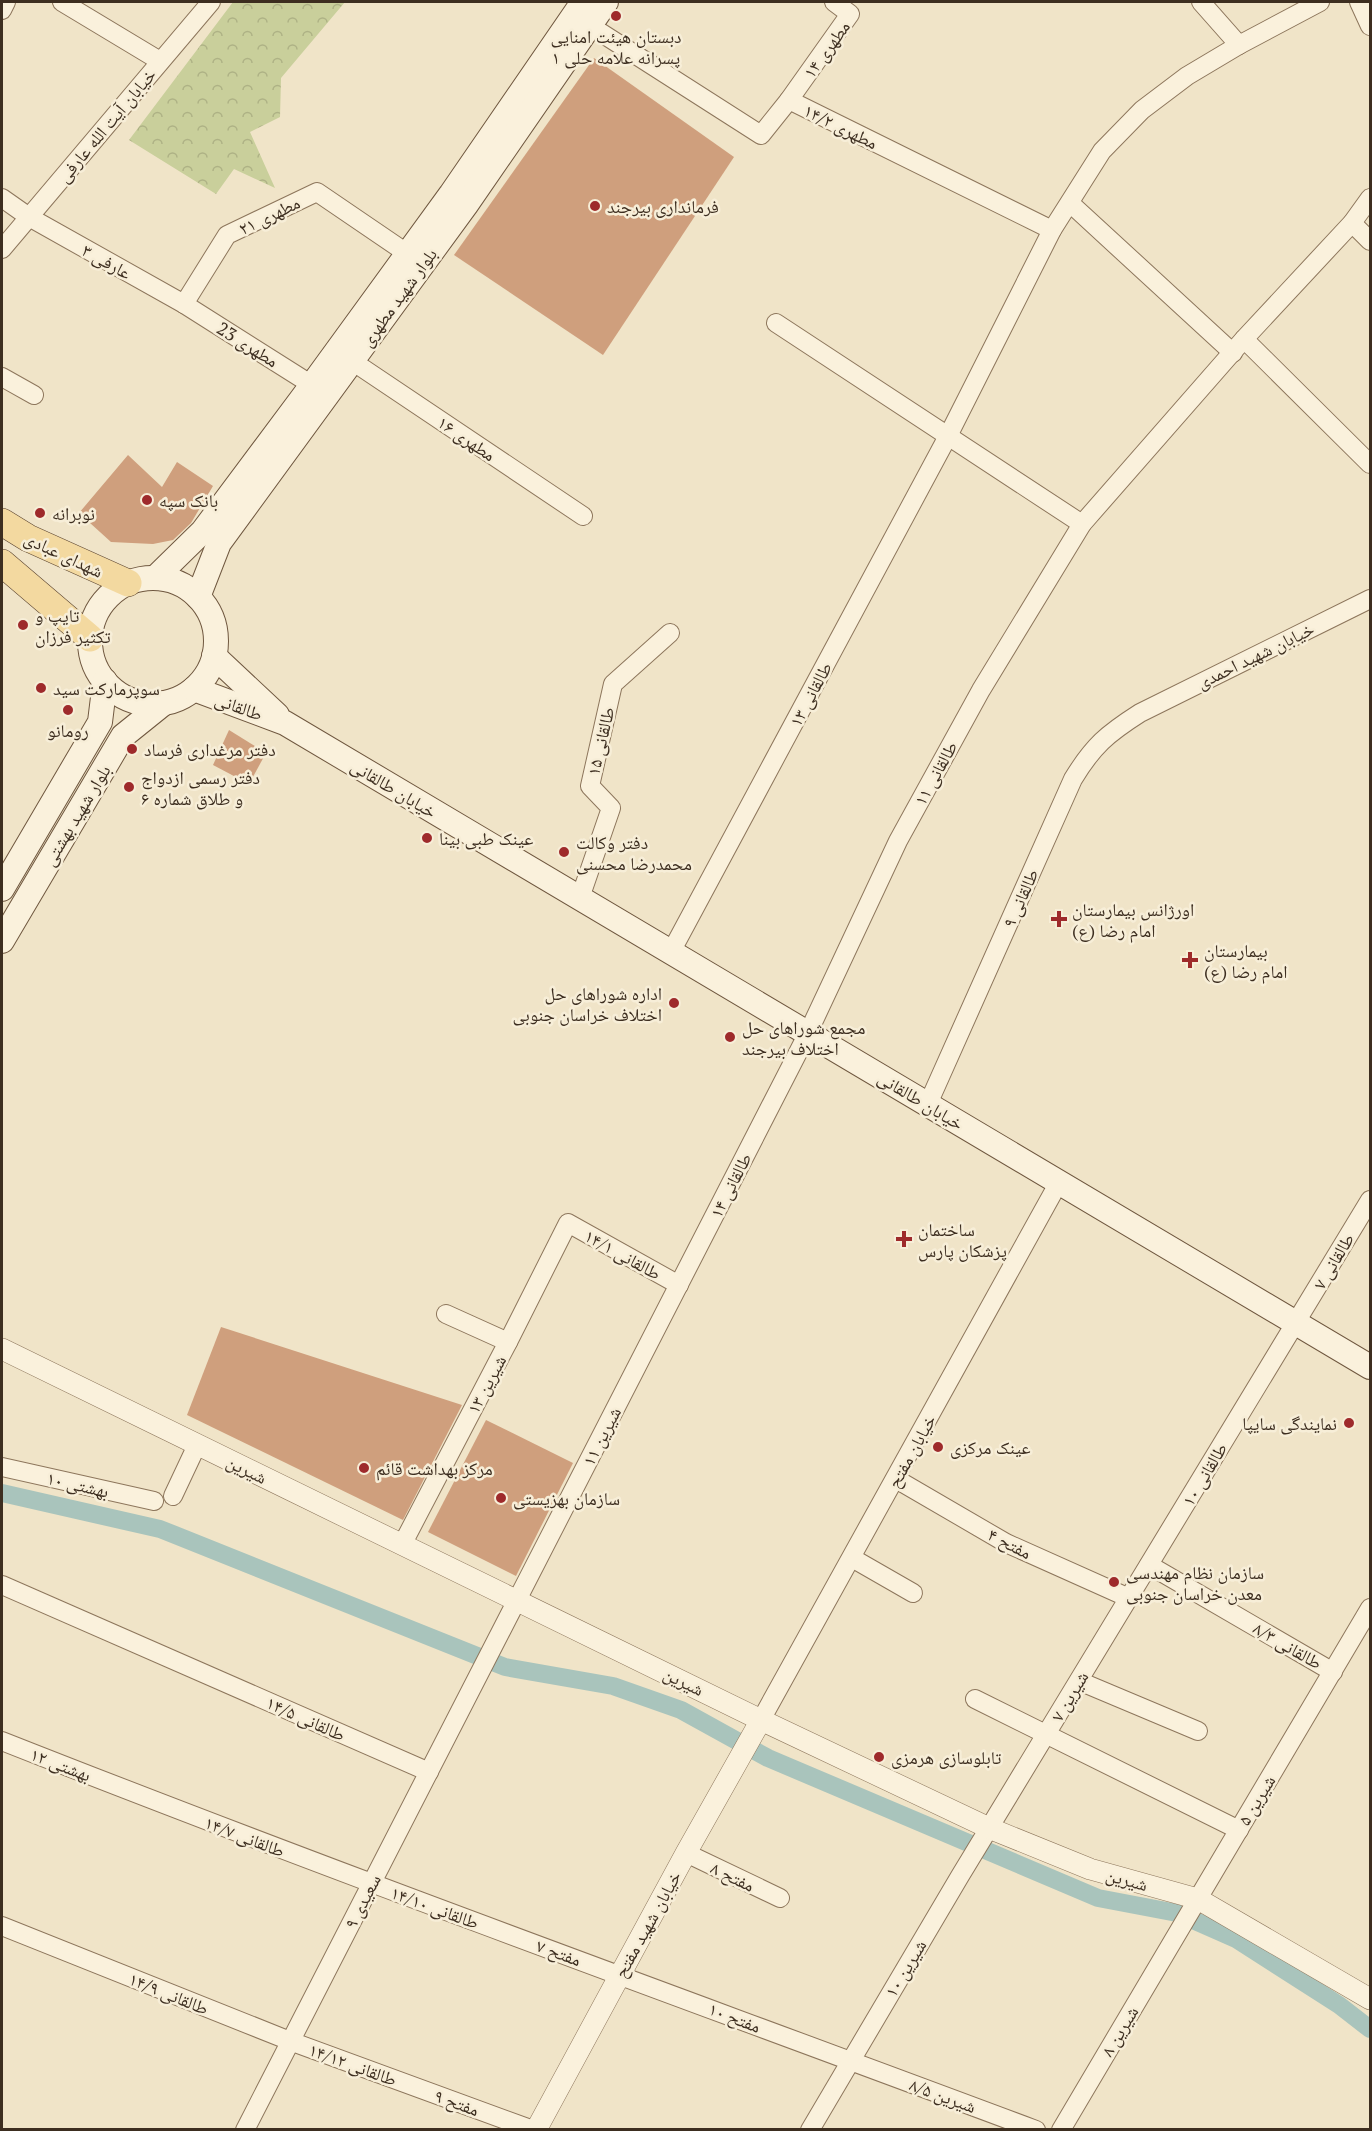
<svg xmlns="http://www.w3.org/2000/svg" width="1372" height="2131" font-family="'PT Serif','Noto Naskh Arabic',serif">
	<defs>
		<pattern id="forest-crowns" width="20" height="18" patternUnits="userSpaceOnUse" patternTransform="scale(1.5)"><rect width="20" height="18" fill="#c9cf9b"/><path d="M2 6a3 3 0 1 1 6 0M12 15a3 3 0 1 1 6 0" fill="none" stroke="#aeb285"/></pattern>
	</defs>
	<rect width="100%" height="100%" fill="#f0e4c8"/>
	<polygon fill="url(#forest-crowns)" points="233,2 345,2 281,78 280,117 250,132 275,188 234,169 216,194 129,140"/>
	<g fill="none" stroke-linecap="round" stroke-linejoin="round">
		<polyline stroke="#a9c4bc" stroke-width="18" points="2,1493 160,1529 505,1667 613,1686 681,1710 768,1758 1098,1898 1177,1913 1236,1939 1339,2005 1370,2029"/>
	</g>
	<g fill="#cf9f7d">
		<polygon points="594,58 734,157 603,355 454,255"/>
		<polygon points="128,455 162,487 177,462 213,486 191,523 173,540 153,544 111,542 79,513"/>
		<polygon points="229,730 266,753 249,784 213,765"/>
		<polygon points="221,1327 462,1405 403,1520 187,1415"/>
		<polygon points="486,1420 573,1463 516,1576 428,1532"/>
	</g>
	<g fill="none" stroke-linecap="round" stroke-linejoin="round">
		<g stroke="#8d765c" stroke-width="20">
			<g id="minor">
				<polyline points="62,2 160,61"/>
				<polyline points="1201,2 1239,45"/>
				<polyline points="1359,2 1370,26"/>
				<polyline points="2,10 6,2"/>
				<polyline points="589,25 761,135 789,100 1052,230"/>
				<polyline points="789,100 850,14 834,2"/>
				<polyline points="2,198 29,217 184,304 312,385"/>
				<polyline points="1070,203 1233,353"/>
				<polyline points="1352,223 1370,241"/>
				<polyline points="2,249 211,2"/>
				<polyline points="184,304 227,235 317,192 408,254"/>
				<polyline points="776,323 1082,524"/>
				<polyline points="1244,339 1370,464"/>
				<polyline points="352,361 583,516"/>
				<polyline points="2,377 34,395"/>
				<polyline points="580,898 611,808 590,786 613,684 670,633"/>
				<polyline points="671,952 948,436 1052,230 1102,151 1142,110 1187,76 1239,45 1320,2"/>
				<path d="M 928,1104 L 1073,779 C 1093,746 1107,734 1140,713 L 1370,599"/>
				<polyline points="446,1314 508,1342"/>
				<polyline points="2,1467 154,1501"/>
				<polyline points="896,1479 1006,1543 1129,1598"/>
				<polyline points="173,1496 197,1445"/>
				<polyline points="402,1545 508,1342 568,1223 679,1285"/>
				<polyline points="852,1558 913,1593"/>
				<polyline points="1149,1565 1333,1672"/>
				<polyline points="2,1585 429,1772"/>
				<polyline points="1079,1681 1198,1731"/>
				<polyline points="975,1699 1239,1830"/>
				<polyline points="761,1720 1059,1182"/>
				<path d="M 2,1741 C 344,1876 691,2001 1036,2130"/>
				<polyline points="686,1853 780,1898"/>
				<polyline points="2,1926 290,2041 533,2130"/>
				<polyline points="245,2130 808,1033 898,841 981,690 1082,524 1244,339 1352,223 1370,198"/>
				<polyline points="810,2130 960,1876 1370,1200"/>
				<polyline points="1061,2130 1370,1608"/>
			</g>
		</g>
		<g stroke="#8d765c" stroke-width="22">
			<g id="tertiary">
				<polyline points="2,1349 761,1720 989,1828 1090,1869 1198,1899 1370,1999"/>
				<polyline points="536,2130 686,1853 761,1720"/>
			</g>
		</g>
		<g stroke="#6f573f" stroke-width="26">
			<g id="secondary">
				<polyline points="155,578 203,531 312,385 451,194 583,2"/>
				<circle cx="153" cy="641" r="63"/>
				<polyline points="198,597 219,543 466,205 606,2"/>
				<polyline points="214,656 277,715"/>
				<polyline points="194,689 285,723 1370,1367"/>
				<polyline points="2,889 100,722 105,681"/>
				<polyline points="2,941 123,736 164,703"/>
			</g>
		</g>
		<g stroke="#5b4430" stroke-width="28">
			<g id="primary">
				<polyline points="2,522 28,538 128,583"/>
				<polyline points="2,563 90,638"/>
			</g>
		</g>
		<use href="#minor" stroke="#faf1dc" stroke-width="18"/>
		<use href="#tertiary" stroke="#faf1dc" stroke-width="21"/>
		<use href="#secondary" stroke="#faf1dc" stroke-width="24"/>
		<use href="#primary" stroke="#f3d9a0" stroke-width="27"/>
	</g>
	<g fill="#9e2a2b" stroke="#f7eed8" stroke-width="2">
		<circle cx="616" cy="16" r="6"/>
		<circle cx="595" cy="206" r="6"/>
		<circle cx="147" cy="500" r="6"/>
		<circle cx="40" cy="513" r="6"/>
		<circle cx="23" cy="625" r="6"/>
		<circle cx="41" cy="688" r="6"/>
		<circle cx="68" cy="710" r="6"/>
		<circle cx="132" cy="749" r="6"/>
		<circle cx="129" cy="787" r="6"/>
		<circle cx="427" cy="838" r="6"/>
		<circle cx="564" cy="852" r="6"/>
		<path d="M1056 910h6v6h6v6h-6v6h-6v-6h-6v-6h6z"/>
		<path d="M1187 951h6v6h6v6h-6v6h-6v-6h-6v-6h6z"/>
		<circle cx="674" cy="1003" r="6"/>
		<circle cx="730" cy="1037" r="6"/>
		<path d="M901 1230h6v6h6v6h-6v6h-6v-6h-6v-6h6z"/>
		<circle cx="1349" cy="1423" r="6"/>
		<circle cx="938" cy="1447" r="6"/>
		<circle cx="364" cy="1468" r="6"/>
		<circle cx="501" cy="1498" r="6"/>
		<circle cx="1114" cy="1582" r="6"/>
		<circle cx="879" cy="1757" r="6"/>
	</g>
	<g text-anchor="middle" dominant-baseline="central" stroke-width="5" stroke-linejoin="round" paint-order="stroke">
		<g font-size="18" fill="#3d2e20" stroke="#f7eed8" text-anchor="start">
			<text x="616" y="36" text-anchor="middle">دبستان هیئت امنایی<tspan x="616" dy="21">پسرانه علامه حلی ۱</tspan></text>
			<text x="607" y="206">فرمانداری بیرجند</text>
			<text x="159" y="500">بانک سپه</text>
			<text x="52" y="513">نوبرانه</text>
			<text x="35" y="615">تایپ و<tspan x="35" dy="21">تکثیر فرزان</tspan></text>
			<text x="53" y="688">سوپرمارکت سید</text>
			<text x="68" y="730" text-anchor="middle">رومانو</text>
			<text x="144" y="749">دفتر مرغداری فرساد</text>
			<text x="141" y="777">دفتر رسمی ازدواج<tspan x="141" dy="21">و طلاق شماره ۶</tspan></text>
			<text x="439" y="838">عینک طبی بینا</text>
			<text x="576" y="842">دفتر وکالت<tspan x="576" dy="21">محمدرضا محسنی</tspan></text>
			<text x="1072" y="909">اورژانس بیمارستان<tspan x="1072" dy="21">امام رضا (ع)</tspan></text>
			<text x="1204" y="950">بیمارستان<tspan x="1204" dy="21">امام رضا (ع)</tspan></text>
			<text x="662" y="993" text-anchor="end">اداره شوراهای حل<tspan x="662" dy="21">اختلاف خراسان جنوبی</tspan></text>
			<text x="742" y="1027">مجمع شوراهای حل<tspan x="742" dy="21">اختلاف بیرجند</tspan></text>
			<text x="918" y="1229">ساختمان<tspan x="918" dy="21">پزشکان پارس</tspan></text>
			<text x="1337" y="1423" text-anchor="end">نمایندگی سایپا</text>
			<text x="950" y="1447">عینک مرکزی</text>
			<text x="376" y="1468">مرکز بهداشت قائم</text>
			<text x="513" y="1498">سازمان بهزیستی</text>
			<text x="1126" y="1572">سازمان نظام مهندسی<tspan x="1126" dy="21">معدن خراسان جنوبی</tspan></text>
			<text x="891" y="1757">تابلوسازی هرمزی</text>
		</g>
		<g font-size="18" fill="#3d2e20" stroke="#f7eed8">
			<text transform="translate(826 49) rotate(-54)">مطهری ۱۴</text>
			<text transform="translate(106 125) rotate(-50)">خیابان آیت الله عارفی</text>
			<text transform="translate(841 126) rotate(26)">مطهری ۱۴/۲</text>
			<text transform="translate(269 215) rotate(-26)">مطهری ۲۱</text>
			<text transform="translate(107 261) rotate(29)">عارفی ۳</text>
			<text transform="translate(398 297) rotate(-54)">بلوار شهید مطهری</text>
			<text transform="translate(248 344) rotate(32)">مطهری 23</text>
			<text transform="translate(467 438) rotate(34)">مطهری ۱۶</text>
			<text transform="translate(64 554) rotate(25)">شهدای عبادی</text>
			<text transform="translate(1255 655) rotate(-26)">خیابان شهید احمدی</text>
			<text transform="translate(810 694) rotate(-62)">طالقانی ۱۳</text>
			<text transform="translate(239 706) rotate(20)">طالقانی</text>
			<text transform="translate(600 741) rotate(-77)">طالقانی ۱۵</text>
			<text transform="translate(935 773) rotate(-61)">طالقانی ۱۱</text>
			<text transform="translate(394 788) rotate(31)">خیابان طالقانی</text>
			<text transform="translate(76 815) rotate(-59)">بلوار شهید بهشتی</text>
			<text transform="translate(1020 898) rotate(-66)">طالقانی ۹</text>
			<text transform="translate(921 1100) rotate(31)">خیابان طالقانی</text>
			<text transform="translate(730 1185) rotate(-63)">طالقانی ۱۴</text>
			<text transform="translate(623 1254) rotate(29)">طالقانی ۱۴/۱</text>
			<text transform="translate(1333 1261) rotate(-59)">طالقانی ۷</text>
			<text transform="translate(486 1384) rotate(-62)">شیرین ۱۳</text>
			<text transform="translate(601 1436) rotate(-63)">شیرین ۱۱</text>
			<text transform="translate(911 1451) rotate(-61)">خیابان مفتح</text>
			<text transform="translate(247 1469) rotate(26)">شیرین</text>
			<text transform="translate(1204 1474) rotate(-59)">طالقانی ۱۰</text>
			<text transform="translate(78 1484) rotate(13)">بهشتی ۱۰</text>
			<text transform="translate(1010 1543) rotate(27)">مفتح ۴</text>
			<text transform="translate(1288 1645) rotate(30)">طالقانی ۸/۳</text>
			<text transform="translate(684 1681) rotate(26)">شیرین</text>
			<text transform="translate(1069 1696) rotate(-59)">شیرین ۷</text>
			<text transform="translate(306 1718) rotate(24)">طالقانی ۱۴/۵</text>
			<text transform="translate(61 1764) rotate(21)">بهشتی ۱۲</text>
			<text transform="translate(1256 1800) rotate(-59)">شیرین ۵</text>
			<text transform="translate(245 1836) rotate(21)">طالقانی ۱۴/۷</text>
			<text transform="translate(733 1876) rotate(26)">مفتح ۸</text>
			<text transform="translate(1127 1879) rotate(15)">شیرین</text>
			<text transform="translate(362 1901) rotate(-63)">سعیدی ۹</text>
			<text transform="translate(435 1907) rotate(20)">طالقانی ۱۴/۱۰</text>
			<text transform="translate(647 1924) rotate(-61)">خیابان شهید مفتح</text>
			<text transform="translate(559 1952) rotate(20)">مفتح ۷</text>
			<text transform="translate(905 1968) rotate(-59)">شیرین ۱۰</text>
			<text transform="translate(169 1993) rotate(22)">طالقانی ۱۴/۹</text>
			<text transform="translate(735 2017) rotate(21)">مفتح ۱۰</text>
			<text transform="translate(1119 2031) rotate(-59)">شیرین ۸</text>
			<text transform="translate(353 2064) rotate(20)">طالقانی ۱۴/۱۲</text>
			<text transform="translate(943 2095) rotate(20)">شیرین ۸/۵</text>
			<text transform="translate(457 2102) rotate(20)">مفتح ۹</text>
		</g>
	</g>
	<rect width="1372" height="2131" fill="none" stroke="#3d2e20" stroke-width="6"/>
</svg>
